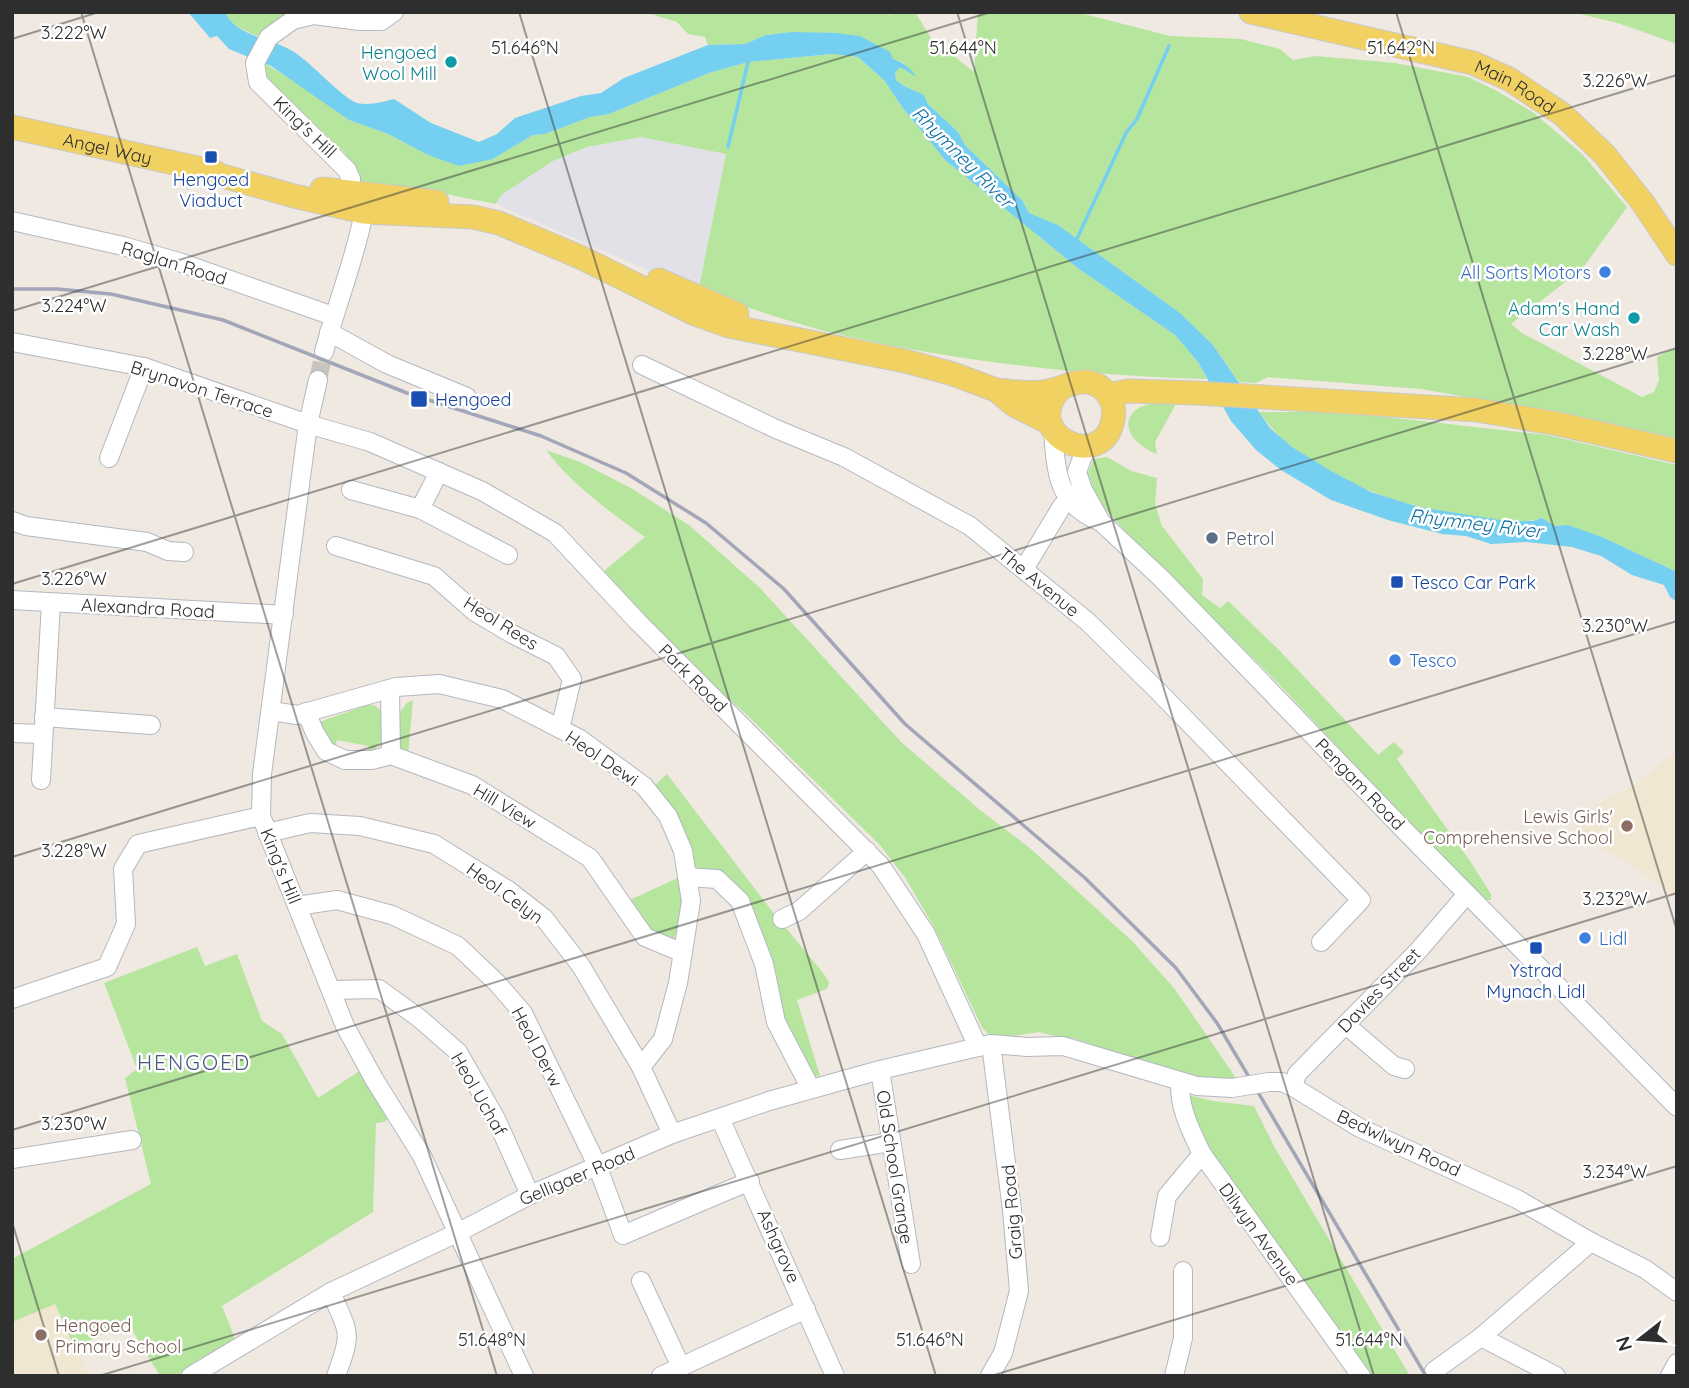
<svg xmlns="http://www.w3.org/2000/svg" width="1689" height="1388" font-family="Quicksand,sans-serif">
	<rect width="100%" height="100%" fill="#efe9e1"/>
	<polygon fill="#e3e1e8" points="641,137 726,154 698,292 496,204 501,195 553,161 587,147"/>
	<g fill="#f0e6d1">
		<polygon points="1677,751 1677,899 1628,862 1572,834 1581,818 1592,807 1635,785"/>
		<polygon points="55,1304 88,1376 12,1376 12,1322"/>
	</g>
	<g fill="#b6e59e">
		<path d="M 225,12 L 290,12 L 257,36 C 244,30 231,26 225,12 Z"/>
		<polygon points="644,12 889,12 889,15 900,12 915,12 931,38 974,72 978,12 1076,12 1170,36 1241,39 1280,49 1293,60 1316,56 1395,63 1468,77 1495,90 1534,113 1582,154 1627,207 1582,269 1511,324 1522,333 1642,397 1654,392 1659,380 1657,357 1677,347 1677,440 1523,407 1421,389 1268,377 1256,383 1239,382 1213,345 1180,313 1058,225 1029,213 1022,200 965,145 958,132 928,104 924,95 904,86 896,80 895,73 898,68 904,68 914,75 904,63 893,59 860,36 792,32 766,35 745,44 708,45 705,37 688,34 677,22"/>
		<polygon points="1572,12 1677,12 1677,44 1618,23"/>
		<path d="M 832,54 L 858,57 L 884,80 L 902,107 L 945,160 L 1079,269 L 1175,335 L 1198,362 L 1207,379 C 1084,376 962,362 842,335 C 793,324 746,306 698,292 L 726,154 L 641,137 L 587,147 L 553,161 L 501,195 L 496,204 L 440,193 L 366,190 L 344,152 L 268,80 L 264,63 L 300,85 L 349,120 L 388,134 L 428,155 L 493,159 L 533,135 L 545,134 L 590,117 L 609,114 L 709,73 L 748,62 Z"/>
		<path d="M 1168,401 L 1177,402 L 1155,442 L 1157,454 C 1144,450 1120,432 1131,415 C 1138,404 1156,403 1168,401 Z"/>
		<path d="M 1259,412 L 1342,412 L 1547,435 L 1677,465 L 1677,572 L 1602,537 L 1568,525 L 1555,526 L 1542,518 C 1523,524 1503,521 1483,518 C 1407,510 1304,477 1259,412 Z"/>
		<path d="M 546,450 L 580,462 L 631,488 L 690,526 L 760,588 L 901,742 L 980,810 L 1031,849 L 1132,941 L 1174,988 L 1236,1078 L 1198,1080 L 1073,1038 L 1066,1039 L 1039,1032 L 993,1039 L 982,1027 L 934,927 L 906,879 L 880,845 L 745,713 L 691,666 L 604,571 L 645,537 C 611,513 570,483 546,450 Z"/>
		<polygon points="1107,457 1131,471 1157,478 1155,504 1162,526 1203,579 1202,595 1220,608 1228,601 1279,650 1378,755 1394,742 1404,752 1397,759 1470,861 1491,894 1491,900 1486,900 1453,870 1278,683 1131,537 1096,499 1088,472 1094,459"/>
		<polygon points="413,700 408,756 399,746 396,717 407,703"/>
		<polygon points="367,705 374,705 384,713 385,737 373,751 368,752 369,746 337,740 335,747 330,743 319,725 322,721"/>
		<polygon points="667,774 775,915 824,974 829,983 827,989 797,1000 820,1076 814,1076 808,1071 786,1036 742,900 698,871 652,788"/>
		<path d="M 682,876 C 683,897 685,925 671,942 L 664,944 L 623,903 Z"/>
		<polygon points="197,947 205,966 237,954 262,1021 282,1034 318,1098 361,1070 393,1116 384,1122 376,1123 373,1212 222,1306 235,1339 176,1376 160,1376 127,1322 75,1348 55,1304 12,1322 12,1259 151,1184 125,1078 137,1069 104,983"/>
		<polygon points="1184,1094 1213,1101 1254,1106 1275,1148 1410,1376 1370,1376 1205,1144"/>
	</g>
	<path fill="#75cff0" d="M 188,12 L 225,12 C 236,37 273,38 294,52 C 309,61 345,100 357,103 C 369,106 382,102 394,99 L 431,123 L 479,142 L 497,134 L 515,118 L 581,96 L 601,93 L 624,78 L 708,45 L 745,44 L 766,35 L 792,32 L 836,33 L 860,36 L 890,52 L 893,59 C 904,63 910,67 916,77 L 904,69 L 899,68 L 895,73 L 896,80 L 904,86 L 924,95 L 928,104 L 958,132 L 965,145 L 1022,200 L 1029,213 L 1058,225 L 1180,313 L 1213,345 L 1270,428 L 1292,447 L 1331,471 L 1371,492 L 1419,507 L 1507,521 L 1533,521 L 1542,518 L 1555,526 L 1568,525 L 1602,537 L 1677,572 L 1677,602 L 1670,597 L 1664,585 L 1632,575 L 1601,556 L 1572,547 L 1527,542 L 1491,544 L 1466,536 L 1442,534 L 1388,520 L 1331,500 L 1281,470 L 1256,450 L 1231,421 L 1198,362 L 1175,335 L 1079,269 L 945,160 L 902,107 L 884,80 L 858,57 L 832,54 L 748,62 L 709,73 L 609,114 L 590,117 L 545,134 L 533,135 L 493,159 L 459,166 L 428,155 L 388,134 L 349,120 L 271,66 L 229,49 L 217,36 L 210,38 Z"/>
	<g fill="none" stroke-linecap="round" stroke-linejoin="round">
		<g stroke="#75cff0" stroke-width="3.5">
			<polyline points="728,147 748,62"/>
			<polyline points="1075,243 1126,133 1137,119 1169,46"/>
		</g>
		<polyline stroke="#c8c4bd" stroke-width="18" stroke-dasharray="18 9" stroke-linecap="butt" points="318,380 324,352"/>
		<g stroke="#b4b7c1" stroke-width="20">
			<g id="minor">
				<polyline points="350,193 351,179 347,170 258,82 255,63 269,37 293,20 314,15 360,21 381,21 394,12"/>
				<polyline points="12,221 123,246 182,263 333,316"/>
				<polyline points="329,332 387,364 467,397"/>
				<polyline points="12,342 144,367 308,424 370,442 482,491 555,533 638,622 881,866 926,934 978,1047"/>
				<path d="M 324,352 C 336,305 355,260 364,212"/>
				<polyline points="642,365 776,429 844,457 970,526 1088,622 1157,690 1361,900 1321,942"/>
				<polyline points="318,380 308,424 262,774 261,816 345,1026 374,1079 422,1156 524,1376"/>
				<path d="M 1053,430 C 1056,472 1057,505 1101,522"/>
				<polyline points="1089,446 1082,458 1077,472 1083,490 1101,522 1161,578 1406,832 1677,1107"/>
				<polyline points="109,458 144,367"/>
				<polyline points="351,490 420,509 508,555"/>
				<polyline points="420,509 439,472"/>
				<polyline points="12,521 26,526 147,542 168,551 184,552"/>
				<polyline points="336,546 434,576 475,612 512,634 556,656 572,679 560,729"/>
				<polyline points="1024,569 1062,506 1076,493"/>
				<polyline points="12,600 284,615"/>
				<polyline points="390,689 391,755"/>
				<polyline points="271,711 297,715 396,687 439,684 502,699 580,739 644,786 668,816 683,851 691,901 678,983 663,1039 641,1067"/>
				<polyline points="306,712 315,733 326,751 345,760 372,760 391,755 472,785 590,858 645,937 683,953"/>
				<polyline points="44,717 151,725"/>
				<polyline points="12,733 43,734"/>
				<polyline points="41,780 51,603"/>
				<polyline points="267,833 310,823 360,826 434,844 508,890 544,918 581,966 641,1067 672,1134"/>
				<polyline points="687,877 717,879 740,901 764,964 776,1022 811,1089"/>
				<polyline points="297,906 337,900 392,915 458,946 497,983 523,1013 597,1165 623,1235 750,1181"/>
				<polyline points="782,919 799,911 867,851"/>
				<polyline points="331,990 379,989 419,1018 458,1052 496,1119 530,1195"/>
				<polyline points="12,999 107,967 126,924 123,869 138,844 261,816"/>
				<polyline points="1346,1025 1394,1066 1405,1069"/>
				<polyline points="880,1070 911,1264"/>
				<path d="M 1180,1082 C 1179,1109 1191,1131 1202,1154 L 1361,1376"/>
				<polyline points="1269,1082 1282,1082 1293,1087 1360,1128 1517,1199 1591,1242 1645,1269 1677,1292"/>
				<polyline points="1293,1087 1297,1074 1418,951 1467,894"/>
				<polyline points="720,1118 835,1376"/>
				<polyline points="840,1150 891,1142"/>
				<polyline points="12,1159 132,1140"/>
				<polyline points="1160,1237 1167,1196 1202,1154"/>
				<polyline points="641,1281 681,1367"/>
				<path d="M 331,1292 C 349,1335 353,1330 336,1376"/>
				<polyline points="1481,1337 1556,1376"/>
				<polyline points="1434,1371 1481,1337 1591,1242"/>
				<polyline points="191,1376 331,1292 457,1233 530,1195 672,1134 769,1101 880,1070 991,1044 1027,1047 1063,1046 1197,1086"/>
				<polyline points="661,1376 806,1309"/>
				<polyline points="990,1376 1003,1353 1019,1291 1012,1210 991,1044"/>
				<polyline points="1174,1376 1183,1338 1183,1271"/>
				<polyline points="1670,1376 1677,1363"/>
			</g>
		</g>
		<g stroke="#c9c9c9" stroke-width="25">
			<g id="major">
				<path id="s1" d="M 1251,12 L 1473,63 L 1509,79 L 1562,114 L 1605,155 L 1643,203 L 1677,254"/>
				<path id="s2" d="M 12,127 L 215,172"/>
				<polyline points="201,170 294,196 364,212 473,217 499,223 580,257 695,314 729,326 905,361 953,374 996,390 1014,405 1050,423"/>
				<polyline points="322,189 437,202"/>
				<polyline points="659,280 737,314"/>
				<path d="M 996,390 C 1011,391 1029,394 1044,392 C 1066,389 1084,372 1104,390 C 1112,398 1115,409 1113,419 C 1104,475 1016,434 1062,387"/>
				<polyline points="1108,395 1128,391 1196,393 1477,410 1559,424 1677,451"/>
			</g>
		</g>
		<use href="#minor" stroke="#fff" stroke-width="18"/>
		<use href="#major" stroke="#f2d163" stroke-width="23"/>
		<polyline stroke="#a3a6b8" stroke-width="3.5" points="12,289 57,289 111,294 223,320 407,393 541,436 626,473 706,523 784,589 905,724 1085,878 1176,968 1217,1023 1426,1376"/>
		<g stroke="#b4b7c1" stroke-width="20" stroke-linecap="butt">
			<polyline id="minor-bridge" points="1197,1086 1232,1088 1269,1082"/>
		</g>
		<use href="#minor-bridge" stroke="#fff" stroke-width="18"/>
	</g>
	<path fill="none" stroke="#2e2e2e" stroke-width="2" stroke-opacity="0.45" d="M 81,12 L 497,1376M 519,12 L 936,1376M 957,12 L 1374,1376M 1396,12 L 1677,931M 12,39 L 99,12M 12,311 L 991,12M 12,584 L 1677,75M 12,857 L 1677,348M 12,1130 L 1677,621M 12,1222 L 59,1376M 99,1376 L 1677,893M 991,1376 L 1677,1166"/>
	<g fill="#0f9aa8" stroke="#fff" stroke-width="2.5">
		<circle cx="451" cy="62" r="7"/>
		<circle cx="1634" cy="318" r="7"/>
	</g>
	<g fill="#1a4fb4" stroke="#fff" stroke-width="2.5">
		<rect x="204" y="150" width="14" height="14" rx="3.5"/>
		<rect x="410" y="390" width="18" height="18" rx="3.5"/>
		<rect x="1390" y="575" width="14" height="14" rx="3.5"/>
		<rect x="1529" y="941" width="14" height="14" rx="3.5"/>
	</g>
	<g fill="#3f7fe0" stroke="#fff" stroke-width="2.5">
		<circle cx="1605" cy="272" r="7"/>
		<circle cx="1395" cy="660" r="7"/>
		<circle cx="1585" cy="938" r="7"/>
	</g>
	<circle fill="#5c6f8a" stroke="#fff" stroke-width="2.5" cx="1212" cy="538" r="7"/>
	<g fill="#8d6e63" stroke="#fff" stroke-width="2.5">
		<circle cx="1627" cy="826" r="7"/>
		<circle cx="41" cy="1335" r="7"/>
	</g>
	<g text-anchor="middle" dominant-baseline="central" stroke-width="5" stroke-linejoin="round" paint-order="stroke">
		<g font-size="18" fill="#0d838f" stroke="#fff" text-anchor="end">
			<text x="437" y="52">Hengoed<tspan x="437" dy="21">Wool Mill</tspan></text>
			<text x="1620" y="308">Adam's Hand<tspan x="1620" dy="21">Car Wash</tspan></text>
		</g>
		<g font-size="18" fill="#2e2e2e" stroke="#fff">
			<text stroke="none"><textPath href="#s1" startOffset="276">Main Road</textPath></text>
			<text transform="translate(305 127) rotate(44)">King's Hill</text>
			<text stroke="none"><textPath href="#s2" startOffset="98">Angel Way</textPath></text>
			<text transform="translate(174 263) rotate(17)">Raglan Road</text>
			<text transform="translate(202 389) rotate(18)">Brynavon Terrace</text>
			<text transform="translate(1039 582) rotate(39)">The Avenue</text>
			<text transform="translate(148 608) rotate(3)">Alexandra Road</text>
			<text transform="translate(501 623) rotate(32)">Heol Rees</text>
			<text transform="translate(693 678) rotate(45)">Park Road</text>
			<text transform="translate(602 758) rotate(34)">Heol Dewi</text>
			<text transform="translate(1360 784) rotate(46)">Pengam Road</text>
			<text transform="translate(505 806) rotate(31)">Hill View</text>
			<text transform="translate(281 866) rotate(68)">King's Hill</text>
			<text transform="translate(505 893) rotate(36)">Heol Celyn</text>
			<text transform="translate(1379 990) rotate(-46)">Davies Street</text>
			<text transform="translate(537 1047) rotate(62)">Heol Derw</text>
			<text transform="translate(479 1094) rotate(60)">Heol Uchaf</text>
			<text transform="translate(1399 1143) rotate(25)">Bedwlwyn Road</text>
			<text transform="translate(895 1167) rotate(81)">Old School Grange</text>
			<text transform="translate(577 1176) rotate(-23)">Gelligaer Road</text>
			<text transform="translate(1012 1212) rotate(-95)">Graig Road</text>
			<text transform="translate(1259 1234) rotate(54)">Dilwyn Avenue</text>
			<text transform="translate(779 1246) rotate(66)">Ashgrove</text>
		</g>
		<g font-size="18" fill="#164399" stroke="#fff">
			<text x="211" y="179">Hengoed<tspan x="211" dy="21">Viaduct</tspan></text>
			<text x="435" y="399" text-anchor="start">Hengoed</text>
			<text x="1411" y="582" text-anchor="start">Tesco Car Park</text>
			<text x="1536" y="970">Ystrad<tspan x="1536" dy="21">Mynach Lidl</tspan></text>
		</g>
		<g font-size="18" fill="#366cbe" stroke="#fff" text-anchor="start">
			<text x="1591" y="272" text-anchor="end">All Sorts Motors</text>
			<text x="1409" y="660">Tesco</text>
			<text x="1599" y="938">Lidl</text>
		</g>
		<g font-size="18" fill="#4e5e75" stroke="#fff" text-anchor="start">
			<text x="1226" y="538">Petrol</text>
		</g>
		<g font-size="18" fill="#785e54" stroke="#fff" text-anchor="end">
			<text x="1613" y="816">Lewis Girls'<tspan x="1613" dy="21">Comprehensive School</tspan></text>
			<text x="55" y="1325" text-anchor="start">Hengoed<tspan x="55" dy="21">Primary School</tspan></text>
		</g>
		<g font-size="19" font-style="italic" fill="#0d6fa3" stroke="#fff">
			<text transform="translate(963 157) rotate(45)">Rhymney River</text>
			<text transform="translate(1476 523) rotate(7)">Rhymney River</text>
		</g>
		<g font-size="21" letter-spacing="2" fill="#4d5680" stroke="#fff">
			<text x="194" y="1062">HENGOED</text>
		</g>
	</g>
	<g font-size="18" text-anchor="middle" fill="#2e2e2e" stroke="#fff" stroke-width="5" stroke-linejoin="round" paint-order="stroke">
		<text x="74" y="39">3.222°W</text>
		<text x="1401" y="54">51.642°N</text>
		<text x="525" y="54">51.646°N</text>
		<text x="963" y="54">51.644°N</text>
		<text x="1615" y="87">3.226°W</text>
		<text x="74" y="312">3.224°W</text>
		<text x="1615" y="360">3.228°W</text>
		<text x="74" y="585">3.226°W</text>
		<text x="1615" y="632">3.230°W</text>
		<text x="74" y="857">3.228°W</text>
		<text x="1615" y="905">3.232°W</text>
		<text x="74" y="1130">3.230°W</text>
		<text x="1615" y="1178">3.234°W</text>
		<text x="492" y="1346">51.648°N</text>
		<text x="930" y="1346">51.646°N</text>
		<text x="1369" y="1346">51.644°N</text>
	</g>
	<rect width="1689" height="1388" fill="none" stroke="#2e2e2e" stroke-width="28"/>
	<g transform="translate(1640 1339) rotate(253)" stroke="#ffffff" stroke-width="5" paint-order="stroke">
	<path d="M0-5L12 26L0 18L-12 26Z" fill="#2e2e2e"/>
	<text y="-10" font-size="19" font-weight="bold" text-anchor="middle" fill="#2e2e2e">N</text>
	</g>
</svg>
